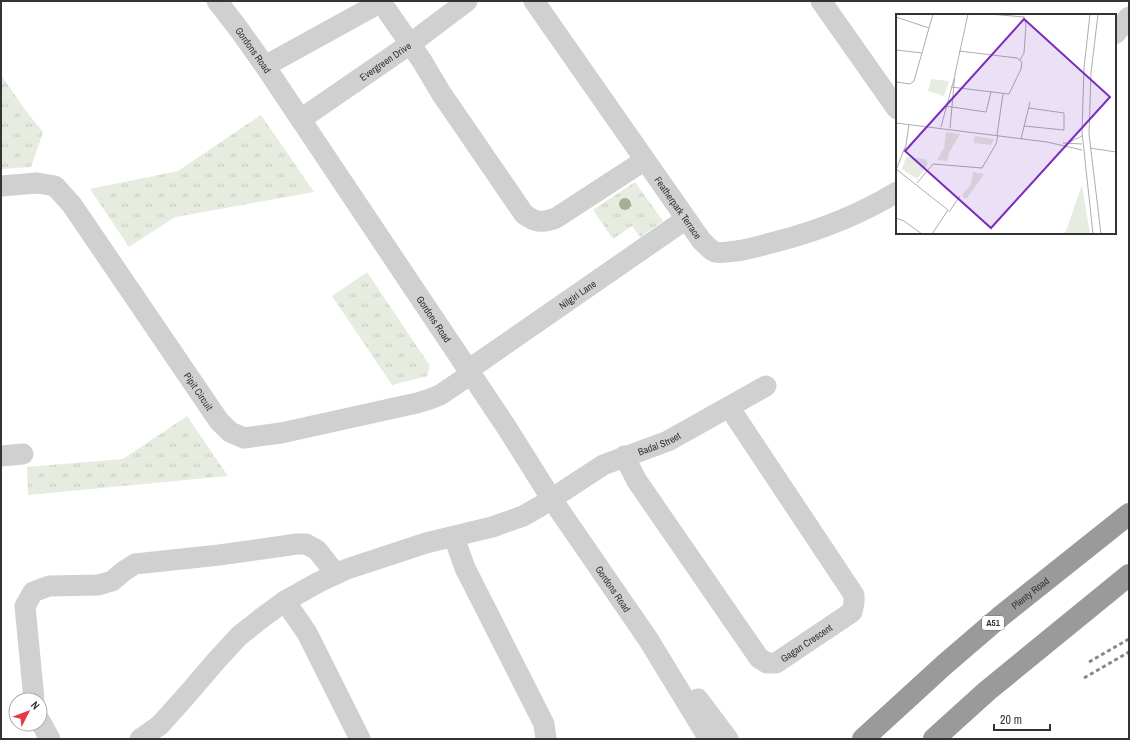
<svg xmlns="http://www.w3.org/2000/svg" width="1130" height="740" font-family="'Archivo Narrow',sans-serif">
	<defs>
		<pattern id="park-tufts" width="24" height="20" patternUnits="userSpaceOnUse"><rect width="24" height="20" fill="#e6ecdf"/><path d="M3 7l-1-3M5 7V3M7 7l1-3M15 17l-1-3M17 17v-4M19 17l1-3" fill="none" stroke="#c6cbc0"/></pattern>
	</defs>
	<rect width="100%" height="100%" fill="#fff"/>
	<g fill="url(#park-tufts)">
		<polygon points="1,75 26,111 43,132 31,167 1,169"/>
		<polygon points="261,115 314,192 175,217 129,247 90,189 178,171"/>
		<polygon points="635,182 663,221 640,237 632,226 613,239 593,210"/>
		<polygon points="367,272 430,366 427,376 392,385 332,296"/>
		<polygon points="187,416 228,476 28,495 27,467 123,459"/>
	</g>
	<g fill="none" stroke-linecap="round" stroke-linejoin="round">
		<g stroke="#d0d0d0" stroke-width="21">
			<path id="s1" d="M 217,1 L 238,28 L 265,66 L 507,428 L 551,498 L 648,639 L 709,739"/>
			<path id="s2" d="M 534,1 L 701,240 C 705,244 710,250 715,252 C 721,254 730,251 737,251 C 750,249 763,245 775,242 C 818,231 859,215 897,192"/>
			<polyline points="821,1 897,109"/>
			<path d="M 381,2 L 422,61 L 441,93 L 524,214 C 536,223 542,223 556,218 L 645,160"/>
			<polyline points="1115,34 1129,17"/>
			<polyline points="265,66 383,1"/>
			<path id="s3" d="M 301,119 L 410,44 L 467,1"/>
			<path id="s4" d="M 1,186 L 37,183 L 55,186 L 72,205 L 219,421 L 230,432 L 244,438 L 281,433 L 417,403 L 430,399 L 440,395 L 471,374"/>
			<path id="s5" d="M 468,370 L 686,219"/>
			<polyline points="1,456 23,454"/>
			<path id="s6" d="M 624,456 L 637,481 L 759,658 L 767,663 L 776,663 L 852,612 L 854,603 L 854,595 L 729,407"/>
			<polyline points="454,537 465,568 544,724 546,739"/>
			<polyline points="285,601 307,633 360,739"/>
			<polyline points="698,699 728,739"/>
			<polyline points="34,700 25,606 33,592 49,586 98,585 112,581 124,571 135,564 219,555 297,544 306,544 317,550 336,574"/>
			<polyline points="40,721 50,739"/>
			<path id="s7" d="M 140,739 L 160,725 L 186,696 L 216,661 L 239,636 L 263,617 L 285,601 L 319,582 L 347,569 L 426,543 L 492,527 L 523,516 L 539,507 L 603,465 L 668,441 L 766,386"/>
		</g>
		<g stroke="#9a9a9a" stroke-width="22">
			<path id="s8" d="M 863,739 L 944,665 L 1001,616 L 1129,514"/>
			<polyline points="934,739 987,691 1129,575"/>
		</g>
		<g stroke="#888" stroke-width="3" stroke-dasharray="4 3" stroke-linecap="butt">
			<polyline points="1089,662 1129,639"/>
			<polyline points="1084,678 1129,652"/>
		</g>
	</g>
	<circle fill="#a2b095" cx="625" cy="204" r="6"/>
	<g text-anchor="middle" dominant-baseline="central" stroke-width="4" stroke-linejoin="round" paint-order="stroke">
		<rect fill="#fff" stroke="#707070" stroke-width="1" x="982" y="616" width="22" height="14" rx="3"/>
		<g font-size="9" font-weight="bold" fill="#333">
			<text x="993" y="623">A51</text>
		</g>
		<g font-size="10" fill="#333" stroke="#fff">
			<text stroke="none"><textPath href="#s1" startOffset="61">Gordons Road</textPath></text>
			<text stroke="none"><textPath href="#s3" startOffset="102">Evergreen Drive</textPath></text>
			<text stroke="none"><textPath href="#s2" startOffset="252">Featherpark Terrace</textPath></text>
			<text stroke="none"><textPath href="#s5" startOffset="133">Nilgiri Lane</textPath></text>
			<text stroke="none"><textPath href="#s1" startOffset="385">Gordons Road</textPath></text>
			<text stroke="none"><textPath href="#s4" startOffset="305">Pipit Circuit</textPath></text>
			<text stroke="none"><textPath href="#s7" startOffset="610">Badal Street</textPath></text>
			<text stroke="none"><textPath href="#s1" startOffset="709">Gordons Road</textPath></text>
			<text stroke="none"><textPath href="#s8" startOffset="222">Plenty Road</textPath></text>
			<text stroke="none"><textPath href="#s6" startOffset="298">Gagan Crescent</textPath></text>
		</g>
	</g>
	<g transform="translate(896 14)">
		<rect width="220" height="220" fill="#fff"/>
		<path d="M 186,171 L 194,220 L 167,220 L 170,217 Z" fill="#e6ecdf"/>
		<path d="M 35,65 L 53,67 L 48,82 L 32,77 ZM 50,118 L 64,120 L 53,139 L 51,147 L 41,146 L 48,134 ZM 79,122 L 97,125 L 98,126 L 95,131 L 78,129 ZM 10,143 L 29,145 L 32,150 L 21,165 L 6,155 ZM 77,158 L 88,160 L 70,185 L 66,182 L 75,170 Z" fill="#e6ecdf"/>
		<path fill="none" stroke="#adadad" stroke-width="1" d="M 93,0 L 128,3M 194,0 L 188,54 L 186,118 L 197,220M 202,0 L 195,59 L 193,120 L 205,220M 0,3 L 33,14M 0,36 L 26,39M 124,46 L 128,39 L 130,11 L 128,3M 0,68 L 14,70 L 18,67 L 37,0M 55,73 L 113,80 L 125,55 L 126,48 L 121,44 L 63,37M 49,92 L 90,98 L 95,78M 0,109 L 151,128 L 186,136M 128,112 L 168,116 L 168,99 L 133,94M 45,113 L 58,65M 54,114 L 59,60 L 72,0M 101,121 L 107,80M 125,125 L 134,88M 174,128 L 186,122M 167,129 L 186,130M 194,134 L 220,138M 0,155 L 52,196 L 36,220M 0,156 L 10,131 L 13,110M 21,169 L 37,150 L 86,154 L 100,130 L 102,121M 53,198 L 64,182M 0,204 L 8,207 L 26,220"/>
		<path fill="#7b2cbf" fill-opacity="0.15" stroke="#7b2cbf" stroke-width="2" d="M 128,5 L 214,83 L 95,214 L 9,137 Z"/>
		<rect width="220" height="220" fill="none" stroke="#333" stroke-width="2"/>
	</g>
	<rect width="1130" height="740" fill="none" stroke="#333333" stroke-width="4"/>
	<g transform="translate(28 712) rotate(48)"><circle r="19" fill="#ffffff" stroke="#adadad"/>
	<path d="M0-3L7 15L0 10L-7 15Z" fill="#e63946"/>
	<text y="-6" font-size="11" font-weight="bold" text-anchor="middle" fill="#333333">N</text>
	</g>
	<path d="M994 724v6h56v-6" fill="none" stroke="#333333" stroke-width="2"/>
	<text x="1000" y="724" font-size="12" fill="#333333" stroke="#ffffff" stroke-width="3" paint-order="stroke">20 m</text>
</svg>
